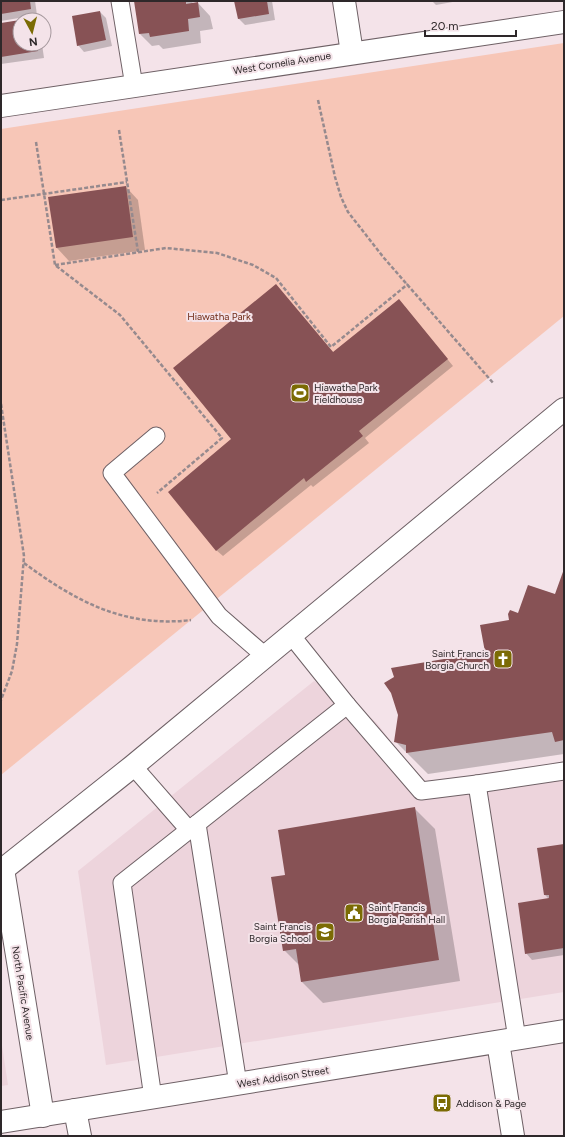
<svg xmlns="http://www.w3.org/2000/svg" width="565" height="1137" font-family="Figtree,sans-serif">
	<rect width="100%" height="100%" fill="#f4e3e9"/>
	<g fill="#edd4dc">
		<polygon points="314,681 346,699 376,722 424,785 564,764 564,992 106,1065 78,871"/>
		<polygon points="1,1039 8,1085 1,1086"/>
	</g>
	<polygon fill="#f7c6b7" points="564,43 564,316 1,775 1,129"/>
	<g fill="#0003">
		<polygon points="1,1 35,1 37,15 1,21"/>
		<polygon points="140,1 191,1 194,4 198,3 210,16 213,29 200,31 201,43 163,49 159,45 152,46 140,34"/>
		<polygon points="235,1 272,1 275,20 245,25 239,19"/>
		<polygon points="432,1 458,1 436,5"/>
		<polygon points="100,12 106,18 112,46 84,52 78,45"/>
		<polygon points="20,21 20,44 42,44 44,58 1,64 1,24"/>
		<polygon points="126,187 138,200 145,250 69,261 57,248 50,198"/>
		<polygon points="276,285 334,353 405,307 453,366 365,438 369,443 313,487 311,485 223,556 216,550 233,439"/>
		<polygon points="564,572 564,754 428,774 395,741 486,653 510,621 555,596"/>
		<polygon points="414,808 435,829 460,981 323,1003 302,982 300,966 284,950 286,876"/>
		<polygon points="564,845 564,955 532,960 526,953 549,899 545,895"/>
	</g>
	<g fill="#875255">
		<polygon points="1,1 30,1 31,9 1,14"/>
		<polygon points="134,1 186,1 186,4 198,2 200,17 188,19 189,31 150,37 149,33 139,34"/>
		<polygon points="234,1 267,1 269,14 238,19"/>
		<polygon points="100,11 106,40 77,46 72,16"/>
		<polygon points="20,20 20,44 37,44 38,51 1,57 1,23"/>
		<polygon points="126,186 133,237 56,248 48,197"/>
		<polygon points="276,284 333,352 399,299 448,359 359,431 363,436 306,482 304,478 216,551 168,492 231,439 173,368"/>
		<polygon points="564,569 564,740 555,742 552,732 406,753 406,745 394,742 398,715 391,693 384,683 394,677 391,668 485,652 480,625 509,620 508,614 510,610 518,613 528,585 555,594"/>
		<polygon points="415,807 439,960 301,982 296,949 283,951 271,877 285,875 278,830"/>
		<polygon points="564,844 564,948 525,954 518,903 549,898 549,895 544,895 537,848"/>
	</g>
	<g fill="none" stroke-linecap="round" stroke-linejoin="round">
		<g stroke="#6e6065" stroke-width="19">
			<g id="lane">
				<polyline points="120,1 134,86"/>
				<polyline points="156,436 112,473 219,616 265,656"/>
				<polyline points="291,635 347,705 421,791 477,784 517,1039"/>
				<polyline points="133,766 189,830"/>
				<polyline points="477,784 564,771"/>
				<polyline points="197,824 238,1084"/>
				<polyline points="153,1098 122,883 347,705"/>
			</g>
		</g>
		<g stroke="#6e6065" stroke-width="24">
			<g id="street">
				<polyline points="344,1 352,53"/>
				<polyline points="1,106 564,22"/>
				<polyline points="3,869 43,1116"/>
				<polyline points="498,1042 513,1136"/>
				<polyline points="75,1110 80,1136"/>
			</g>
		</g>
		<g stroke="#6e6065" stroke-width="24">
			<g id="secondary">
				<polyline points="1,871 133,766 564,409"/>
				<polyline points="1,1122 564,1031"/>
			</g>
		</g>
		<g stroke="#968a8e" stroke-width="2.5" stroke-dasharray="4 2" stroke-linecap="butt">
			<polyline points="318,100 335,177 341,197 348,212 384,258 494,384"/>
			<polyline points="119,130 138,252"/>
			<polyline points="36,142 55,265 120,315 222,438 157,493"/>
			<polyline points="1,200 127,182"/>
			<polyline points="55,265 166,248 217,253 253,265 276,278 331,347 408,284"/>
			<polyline points="1,404 24,556 17,644 12,671 1,700"/>
			<path d="M 24,563 C 75,601 125,628 191,620"/>
		</g>
		<use href="#lane" stroke="#fff" stroke-width="17"/>
		<use href="#street" stroke="#fff" stroke-width="22"/>
		<use href="#secondary" stroke="#fff" stroke-width="22"/>
	</g>
	<defs>
		<g id="stadium-square" transform="scale(1)"><rect x="-9" y="-9" width="18" height="18" rx="4" fill="#7b6b04" stroke="#f4e3e9"/><path d="M0-5a6.5 5 0 1 0 0 10a6.5 5 0 1 0 0-10ZM-3.5-1.8h7v3.6h-7Z" fill="#fff"/></g>
		<g id="church-square" transform="scale(1)"><rect x="-9" y="-9" width="18" height="18" rx="4" fill="#7b6b04" stroke="#f4e3e9"/><path d="M-1.2-6h2.4v3.5h3.3v2.4h-3.3V6h-2.4V-.1h-3.3v-2.4h3.3Z" fill="#fff"/></g>
		<g id="civic-square" transform="scale(1)"><rect x="-9" y="-9" width="18" height="18" rx="4" fill="#7b6b04" stroke="#f4e3e9"/><path d="M-.6-6.5H3V-4.5H.6V-3L4-1V1h2V6H-6V1h2V-1L-.6-3ZM-1.2 2.5V6h2.4V2.5Z" fill="#fff"/></g>
		<g id="school-square" transform="scale(1)"><rect x="-9" y="-9" width="18" height="18" rx="4" fill="#7b6b04" stroke="#f4e3e9"/><path d="M0-5L7-2L0 1L-7-2ZM-4 1L0 2.5L4 1V4Q0 6-4 4Z" fill="#fff"/></g>
		<g id="bus-square" transform="scale(1)"><rect x="-9" y="-9" width="18" height="18" rx="4" fill="#7b6b04" stroke="#f4e3e9"/><path d="M-5-6H5V4H4V6H2V4H-2V6H-4V4H-5ZM-3.5-4V0h7V-4ZM-3.5 1.2v1.5H-2V1.2ZM2 1.2v1.5H3.5V1.2Z" fill="#fff"/></g>
	</defs>
	<g fill-rule="evenodd">
		<use href="#stadium-square" x="300" y="393"/>
		<use href="#church-square" x="503" y="659"/>
		<use href="#civic-square" x="354" y="913"/>
		<use href="#school-square" x="325" y="932"/>
		<use href="#bus-square" x="442" y="1103"/>
	</g>
	<g text-anchor="middle" dominant-baseline="central" stroke-width="4" stroke-linejoin="round" paint-order="stroke">
		<g font-size="10" fill="#2e282a" stroke="#f4e3e9">
			<text transform="translate(282 63) rotate(-9)">West Cornelia Avenue</text>
			<text transform="translate(23 993) rotate(81)">North Pacific Avenue</text>
			<text transform="translate(283 1077) rotate(-9)">West Addison Street</text>
		</g>
		<g font-size="10" fill="#712d19" stroke="#f4e3e9">
			<text x="219" y="316">Hiawatha Park</text>
		</g>
		<g font-size="10" fill="#2e282a" stroke="#f4e3e9" text-anchor="start">
			<text x="314" y="387">Hiawatha Park<tspan x="314" dy="12">Fieldhouse</tspan></text>
			<text x="489" y="653" text-anchor="end">Saint Francis<tspan x="489" dy="12">Borgia Church</tspan></text>
			<text x="368" y="907">Saint Francis<tspan x="368" dy="12">Borgia Parish Hall</tspan></text>
			<text x="311" y="926" text-anchor="end">Saint Francis<tspan x="311" dy="12">Borgia School</tspan></text>
			<text x="456" y="1103">Addison &amp; Page</text>
		</g>
	</g>
	<rect width="565" height="1137" fill="none" stroke="#2e282a" stroke-width="4"/>
	<g transform="translate(32 32) rotate(173)"><circle r="19" fill="#f4e3e9" stroke="#a5989d"/>
	<path d="M0-3L7 15L0 10L-7 15Z" fill="#7b6b04"/>
	<text y="-6" font-size="11" font-weight="bold" text-anchor="middle" fill="#2e282a">N</text>
	</g>
	<path d="M425 30v6h91v-6" fill="none" stroke="#2e282a" stroke-width="2"/>
	<text x="431" y="30" font-size="12" fill="#2e282a" stroke="#f4e3e9" stroke-width="3" paint-order="stroke">20 m</text>
</svg>
